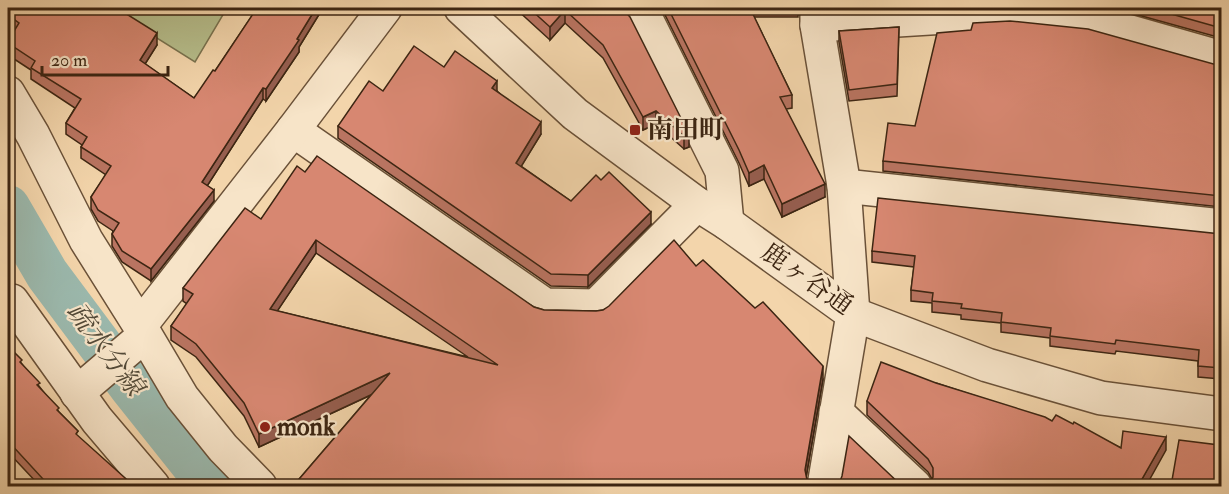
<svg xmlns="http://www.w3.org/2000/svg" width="1229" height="494" font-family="'IM FELL Double Pica','Noto Serif JP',serif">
	<rect width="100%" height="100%" fill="#f3d5ab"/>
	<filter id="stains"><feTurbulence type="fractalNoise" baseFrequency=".00333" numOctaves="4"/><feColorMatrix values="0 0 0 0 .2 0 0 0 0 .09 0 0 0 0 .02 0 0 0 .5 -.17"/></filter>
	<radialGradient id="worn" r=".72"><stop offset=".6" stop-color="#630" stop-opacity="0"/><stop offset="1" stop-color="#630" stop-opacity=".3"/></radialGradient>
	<polygon fill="#b6be8c" stroke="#79724f" stroke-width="1.5" points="109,8 227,8 195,62"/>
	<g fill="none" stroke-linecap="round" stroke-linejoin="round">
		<polyline stroke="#9bb8ac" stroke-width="44" points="8,207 47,274 132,388 210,486"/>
		<g stroke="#6a5138" stroke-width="36">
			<g id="minor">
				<polyline points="461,8 575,114 697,204 727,223 853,314 987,365 1101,398 1222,414"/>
				<polyline points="636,8 646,19 722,171 727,223"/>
				<polyline points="817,8 817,25 844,186 853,314 824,486"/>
				<polyline points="817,25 1010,13 1092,21 1222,58"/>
				<polyline points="8,93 33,135 86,240 140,326 182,397 223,448 260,486"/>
				<polyline points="293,130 545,305 596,306 697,204"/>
				<polyline points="844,186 1222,226"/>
				<polyline points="12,301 97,420 153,486"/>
				<polyline points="140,326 293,130 385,8"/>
				<polyline points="77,393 145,335"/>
				<polyline points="836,412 915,486"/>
			</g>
		</g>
		<use href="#minor" stroke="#f7e4c8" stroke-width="33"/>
	</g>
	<g fill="#b97461" stroke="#3c2512" stroke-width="1.5" fill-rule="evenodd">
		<polygon points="8,8 157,45 145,64 194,98 215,71 257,8 323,8 299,47 299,52 266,101 263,99 207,186 214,201 151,281 122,262 112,246 112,234 113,231 98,221 91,209 91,197 106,175 81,158 81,147 82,145 66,134 66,123 75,108 31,79 31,70 8,55 8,41 14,31 8,27"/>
		<polygon points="515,8 622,8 689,147 684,149 656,124 643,130 603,58 565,23 550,40"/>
		<polygon points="660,8 798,8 798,17 754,17 792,95 792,108 786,109 825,197 782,217 764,179 749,186 739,163 663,11"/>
		<polygon points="1113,8 1221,8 1221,38"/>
		<polygon points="899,27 897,96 849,101 839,42 839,31"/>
		<polygon points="1217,65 1221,65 1221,207 883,171 883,161 915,126"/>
		<polygon points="444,67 497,91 541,134 521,166 571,201 651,224 588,287 551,286 338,138 338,126"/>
		<path d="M 305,172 L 534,307 L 544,310 L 596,311 L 603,310 L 696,266 L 823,379 L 806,478 L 807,480 L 812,486 L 294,486 L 294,485 L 371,395 L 259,447 L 244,416 L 196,357 L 171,340 L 171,326 L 187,304 L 183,301 L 183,288 L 261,219 ZM 316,253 L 468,357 L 277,311 Z"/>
		<polygon points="1221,234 1221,379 1198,377 1198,361 1116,351 1115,354 1050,346 1050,338 1001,332 1001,323 961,319 961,315 932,312 932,303 911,301 911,290 914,267 872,262 872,251"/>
		<polygon points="8,346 59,412 78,431 39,485 8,452"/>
		<polygon points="936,383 1052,421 1073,424 1121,448 1166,450 929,485 932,479 928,472 867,415 867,401"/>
	</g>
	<g fill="#965e4f" stroke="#3c2512" stroke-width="1.5">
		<polygon points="316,8 323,8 299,47 299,52 266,101 266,89"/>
		<polygon points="565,10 565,23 550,40 550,27"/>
		<polygon points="157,33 157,45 140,72 140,60"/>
		<polygon points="497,81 497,93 492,88"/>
		<polygon points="263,88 263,99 202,194 202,182"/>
		<polygon points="656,111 656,124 643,130 643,117"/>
		<polygon points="541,122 541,134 516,175 516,163"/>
		<polygon points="689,134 689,147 684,149 684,136"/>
		<polygon points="764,165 764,179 749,186 749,173"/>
		<polygon points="825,184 825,197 782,217 782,204"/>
		<polygon points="214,190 214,201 151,281 151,269"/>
		<polygon points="651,212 651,224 588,287 588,275"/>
		<polygon points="316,240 316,253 270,322 270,309"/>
		<polygon points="823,366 823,379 805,483 805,470"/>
		<polygon points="390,373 390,386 259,447 259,434"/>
		<polygon points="1166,437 1166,450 1146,486 1138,486"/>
	</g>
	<g fill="#d78771" stroke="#3c2512" stroke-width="1.5" fill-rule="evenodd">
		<polygon points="8,8 117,8 157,33 140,60 194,98 213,70 215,71 257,8 316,8 297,39 299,40 266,89 263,88 202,182 214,190 151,269 122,251 112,234 119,223 98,210 91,197 111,166 81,147 87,137 66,123 81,99 31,68 35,61 8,43 8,41 19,23 8,15"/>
		<polygon points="529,8 622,8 630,17 689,134 684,136 656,111 643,117 603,45 565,10 550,27"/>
		<polygon points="668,8 750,8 792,95 780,97 825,184 782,204 764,165 749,173 739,150"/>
		<polygon points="1150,8 1221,8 1221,28"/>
		<polygon points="1010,21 1088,29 1217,65 1221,65 1221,196 883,161 888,123 915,126 937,33 971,30 973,23"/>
		<polygon points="899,27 897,84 849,90 839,31"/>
		<polygon points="414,46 444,67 455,51 497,81 492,88 541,122 516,163 571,201 596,175 601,180 609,172 651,212 588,275 551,274 338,126 369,81 383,91"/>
		<path d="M 317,156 L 534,307 L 544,310 L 596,311 L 603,310 L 609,306 L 674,240 L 696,266 L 703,260 L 755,308 L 763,302 L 823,366 L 805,470 L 807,480 L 812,486 L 296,486 L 294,485 L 390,373 L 259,434 L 244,403 L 196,344 L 171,326 L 193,294 L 183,288 L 245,208 L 261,219 L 297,166 L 305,172 ZM 316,240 L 498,365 L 270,309 Z"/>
		<polygon points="878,198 1221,234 1221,368 1198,366 1199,350 1116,340 1115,344 1050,336 1051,328 1001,322 1002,313 961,308 962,304 932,301 933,293 911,290 915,256 872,251"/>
		<polygon points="8,346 22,360 20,362 40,383 37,385 59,408 57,410 78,431 76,434 134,486 38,486 43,479 8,441"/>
		<polygon points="881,362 936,383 1045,417 1052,421 1056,415 1073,424 1074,422 1121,448 1123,431 1166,437 1138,486 927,486 929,485 933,477 933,468 928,459 867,401"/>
		<polygon points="849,436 902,486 903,486 835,486 839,484 842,476"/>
		<polygon points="1179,440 1219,445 1217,458 1221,458 1221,486 1171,486"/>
	</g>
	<g fill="#8f2418" stroke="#f7e4c8" stroke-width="2">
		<rect x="629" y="124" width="12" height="12" rx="3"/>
		<circle cx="265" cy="427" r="6"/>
	</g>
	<g text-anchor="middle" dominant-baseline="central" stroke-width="4.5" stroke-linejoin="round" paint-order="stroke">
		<g font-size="26" font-weight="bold" fill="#3c2512" stroke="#f7e4c8" text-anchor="start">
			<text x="647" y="130">南田町</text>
			<text x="277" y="427">monk</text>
		</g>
		<g font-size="26" fill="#3c2512" stroke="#f7e4c8">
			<text transform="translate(807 279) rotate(35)">鹿ヶ谷通</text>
		</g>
		<g font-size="27" font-style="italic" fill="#544a38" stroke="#f7e4c8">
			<text transform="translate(105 349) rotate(53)">疏水分線</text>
		</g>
	</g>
	<rect width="1229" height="494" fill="none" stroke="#f3d5ab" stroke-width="30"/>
	<rect x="9" y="9" width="1211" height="476" fill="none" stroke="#3c2512" stroke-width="3"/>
	<rect x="15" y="15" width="1199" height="464" fill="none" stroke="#3c2512" stroke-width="1.5"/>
	<path d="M42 66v9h126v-9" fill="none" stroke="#3c2512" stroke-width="3"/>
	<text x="51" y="66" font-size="18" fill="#3c2512" stroke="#f7e4c8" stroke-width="4.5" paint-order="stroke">20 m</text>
	<rect width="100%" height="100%" filter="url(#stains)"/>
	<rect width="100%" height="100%" fill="url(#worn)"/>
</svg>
